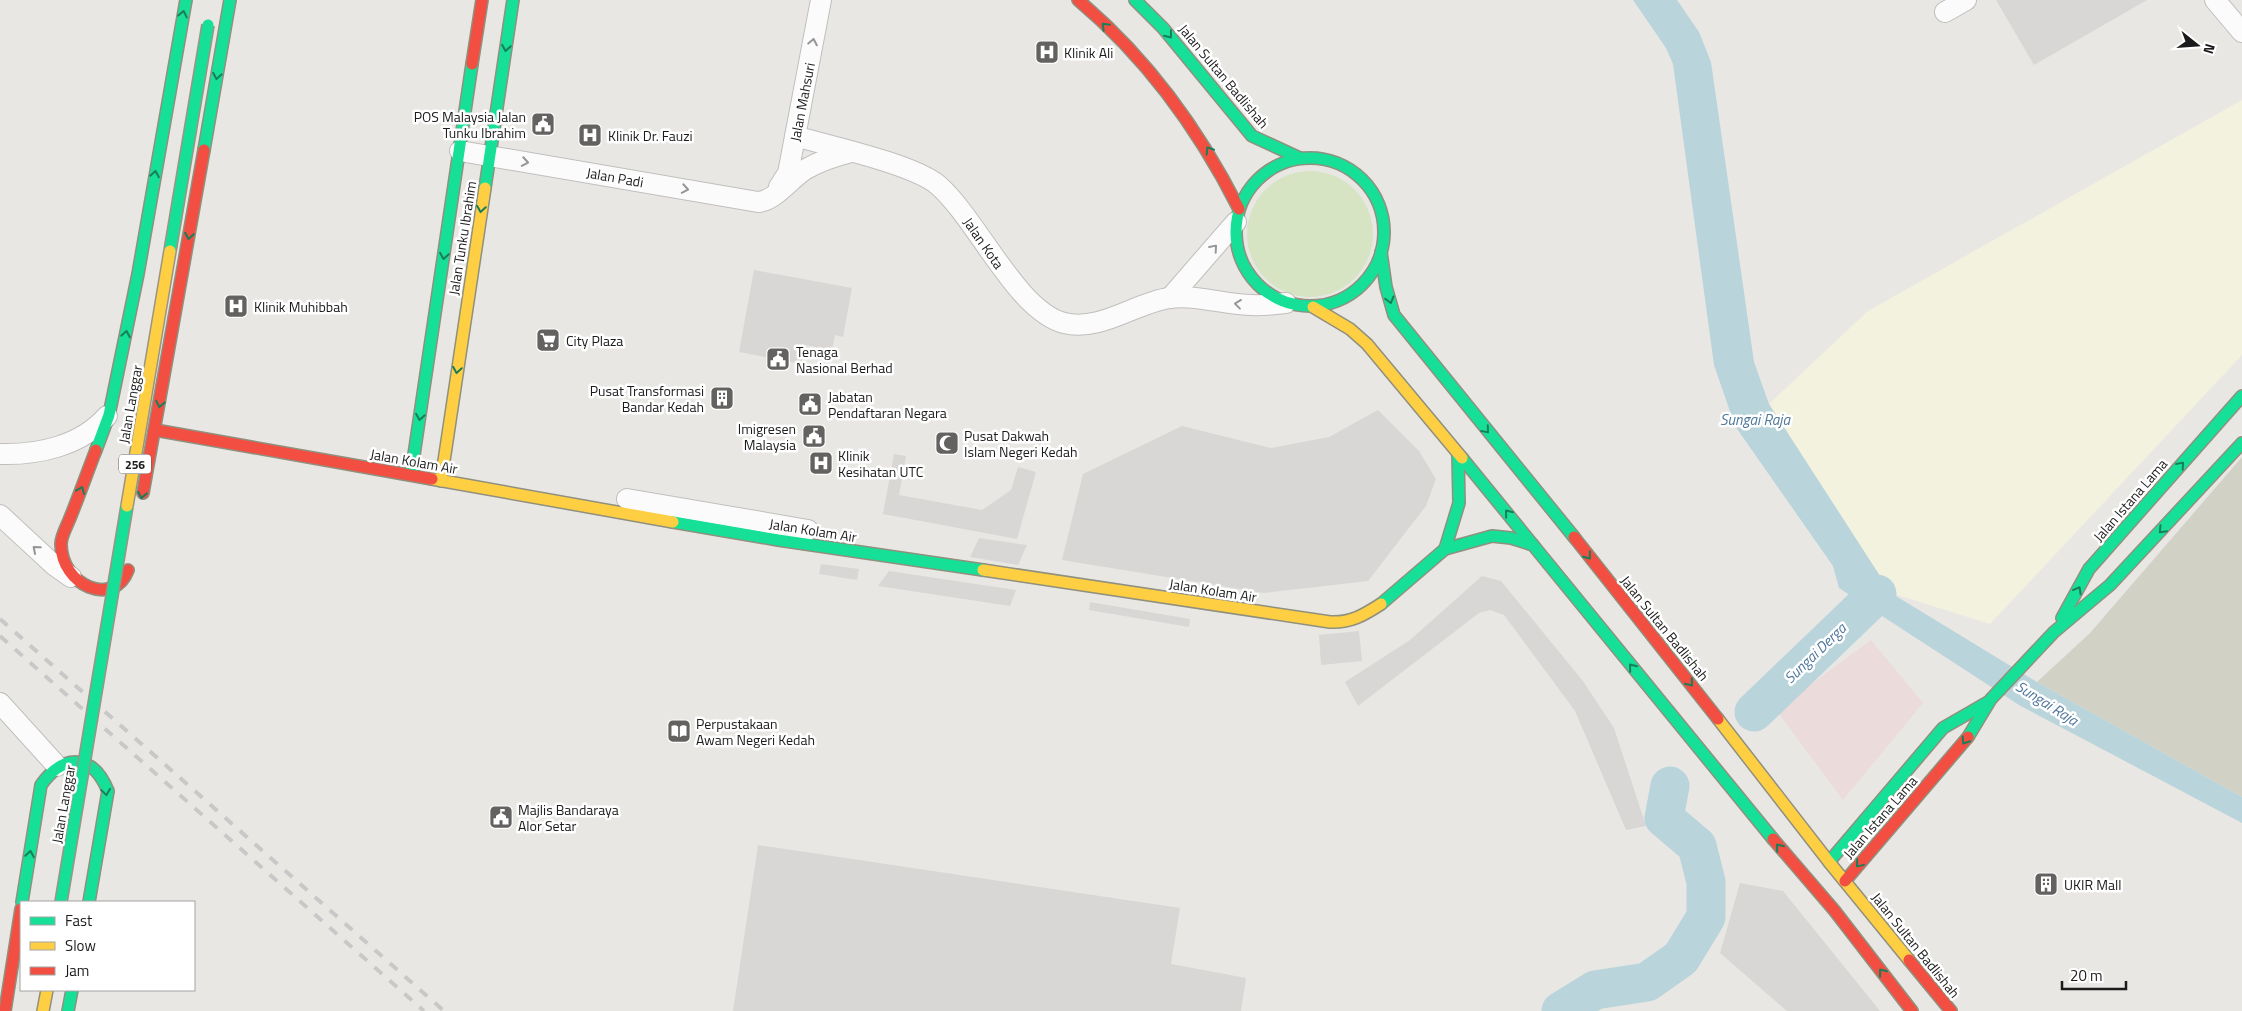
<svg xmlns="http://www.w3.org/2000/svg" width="2242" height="1011" font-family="'Titillium Web',sans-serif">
	<rect width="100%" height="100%" fill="#e9e7e4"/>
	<g fill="#d8d7d5">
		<polygon points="1996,0 2147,0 2034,65"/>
		<polygon points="754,270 852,288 843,337 835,335 832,350 805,345 801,364 739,352"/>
		<polygon points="1378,410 1419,451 1436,479 1426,506 1368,581 1264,593 1062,560 1083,474 1182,426 1271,448 1329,437"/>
		<polygon points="894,454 906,456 899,495 982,510 1011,490 1018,467 1036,472 1017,539 883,514"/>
		<polygon points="979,538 1027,545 1018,565 970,557"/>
		<polygon points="821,564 859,569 857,580 819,574"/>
		<polygon points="889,571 1016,590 1010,606 878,586"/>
		<polygon points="1482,576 1501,581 1583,681 1614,728 1646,826 1626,830 1575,711 1504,615 1490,610 1479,613 1358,706 1345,682 1410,640"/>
		<polygon points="1090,602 1190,619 1189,627 1089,610"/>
		<polygon points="1359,631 1362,661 1321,665 1319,635"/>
		<polygon points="758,845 1180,908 1171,964 1246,978 1241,1011 733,1011"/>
		<polygon points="1740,883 1783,891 1880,1011 1787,1011 1720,953"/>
	</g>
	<polygon fill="#ebdbda" points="1871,640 1923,703 1843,800 1776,710"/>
	<polygon fill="#f3f2de" points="2242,100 2242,355 1990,624 1891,593 1769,404 1868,311"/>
	<polygon fill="#d2d1c6" points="2242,457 2242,797 2037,682 2090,633"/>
	<circle fill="#d6e4c4" cx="1310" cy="234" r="63"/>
	<polygon fill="#b9d4da" points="1633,0 1677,0 1699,32 1711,62 1754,362 1769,404 1891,593 2037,682 2242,797 2242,823 2019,705 1839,588 1833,566 1735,426 1714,365 1673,64 1666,48"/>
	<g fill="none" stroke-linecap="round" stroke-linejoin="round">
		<g stroke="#b9d4da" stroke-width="39">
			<polyline points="1754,712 1877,594"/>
			<polyline points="1561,1011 1595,990 1647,982 1681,958 1706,917 1706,882 1697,846 1664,818 1670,786"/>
		</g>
		<g stroke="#c0bfbe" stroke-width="22">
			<g id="street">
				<polyline points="2215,0 2242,32"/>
				<polyline points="1945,12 1966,0"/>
				<path d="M 795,136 C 829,146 913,164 938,185 C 977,219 1017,311 1064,323 C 1100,332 1135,303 1169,298 C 1195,294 1226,305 1252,305 C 1263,306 1275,304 1286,303"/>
				<path d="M 460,151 L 758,202 C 775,201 791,178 806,169 C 820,161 835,156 851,152"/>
				<polyline points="779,187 788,173 790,163 821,0"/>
				<polyline points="1170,298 1236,222"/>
				<path d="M 0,454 C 38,455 81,446 107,416"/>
				<polyline points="627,499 808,530"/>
				<polyline points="0,515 54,565 71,577"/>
				<polyline points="0,703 57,766"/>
			</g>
		</g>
		<g stroke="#90907e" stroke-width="14">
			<g id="fast">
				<polyline points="1135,0 1163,28 1252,136 1300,158"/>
				<polyline points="204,150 230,0"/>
				<circle cx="1310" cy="232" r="74"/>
				<polyline points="485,188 513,0"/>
				<polyline points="1381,252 1386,287 1394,315 1574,537"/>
				<polyline points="96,450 109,415 138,274 186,0"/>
				<polyline points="1462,458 1773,839"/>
				<polyline points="411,475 472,64"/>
				<polyline points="673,522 778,540 983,570"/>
				<polyline points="1445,549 1459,503 1458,454"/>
				<polyline points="1381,604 1445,549 1492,536 1511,538 1533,545"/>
				<polyline points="2062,618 2089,569 2242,396"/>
				<polyline points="1968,737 1991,699 2054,632 2110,585 2242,443"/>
				<polyline points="1829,862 1943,728 1988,702"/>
				<path d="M 22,902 L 41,785 C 64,753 93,754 108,791 L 89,902"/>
				<polyline points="68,1011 72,990"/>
			</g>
		</g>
		<g stroke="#90907e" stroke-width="14">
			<g id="slow">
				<polyline points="1313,307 1350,329 1367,344 1462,458"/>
				<polyline points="432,479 673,522"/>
				<polyline points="441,481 485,188"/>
				<path d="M 983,570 L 1330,622 C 1351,623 1364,615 1381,604"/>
				<polyline points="1718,719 1829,862 1909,960"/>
				<polyline points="43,1011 47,990"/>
			</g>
		</g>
		<g stroke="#90907e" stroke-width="14">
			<g id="jam">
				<path d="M 1078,0 C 1146,57 1199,130 1239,209"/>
				<polyline points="472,64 482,0"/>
				<polyline points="155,430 432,479"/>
				<path d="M 96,450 C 87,473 79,496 70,518 C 67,526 61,536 61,544 C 61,586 114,608 128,570"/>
				<polyline points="143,493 204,150"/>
				<polyline points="1574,537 1718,719"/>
				<polyline points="1773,839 1834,910 1912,1011"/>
				<polyline points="1845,881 1968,737"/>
				<polyline points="1909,960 1951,1011"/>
				<polyline points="5,1011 21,909"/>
			</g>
		</g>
		<use href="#street" stroke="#fcfbfb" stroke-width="20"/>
		<use href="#fast" stroke="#16e098" stroke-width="11"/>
		<use href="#slow" stroke="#ffcf43" stroke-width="11"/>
		<use href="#jam" stroke="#f24e42" stroke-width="11"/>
		<g stroke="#c9c8c8" stroke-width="4" stroke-dasharray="10 10" stroke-linecap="butt">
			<polyline points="0,619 444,1011"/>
			<polyline points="0,636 424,1011"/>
		</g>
		<g stroke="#9d9383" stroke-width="14" stroke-linecap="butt">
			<g id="fast-bridge">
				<polyline points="170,251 208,25"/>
				<polyline points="61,902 127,506"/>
			</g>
		</g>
		<g stroke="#9d9383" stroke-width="14" stroke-linecap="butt">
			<polyline id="slow-bridge" points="127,506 170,251"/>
		</g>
		<use href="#fast-bridge" stroke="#16e098" stroke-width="11"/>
		<use href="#slow-bridge" stroke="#ffcf43" stroke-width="11"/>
	</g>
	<defs><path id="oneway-chevron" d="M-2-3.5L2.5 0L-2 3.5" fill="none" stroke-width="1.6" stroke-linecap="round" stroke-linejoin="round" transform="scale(1.25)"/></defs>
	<g stroke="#187e5a">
		<use href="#oneway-chevron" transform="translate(183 14) rotate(-78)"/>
		<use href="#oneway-chevron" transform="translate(1105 26) rotate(-135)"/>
		<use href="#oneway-chevron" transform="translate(1169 35) rotate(52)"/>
		<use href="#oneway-chevron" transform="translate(506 48) rotate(99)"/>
		<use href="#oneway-chevron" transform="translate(217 76) rotate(100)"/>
		<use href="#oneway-chevron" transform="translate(1209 150) rotate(-123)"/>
		<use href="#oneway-chevron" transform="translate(155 174) rotate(-80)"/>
		<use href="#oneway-chevron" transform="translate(481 209) rotate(99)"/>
		<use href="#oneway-chevron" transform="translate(189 236) rotate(100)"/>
		<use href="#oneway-chevron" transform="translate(444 256) rotate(99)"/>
		<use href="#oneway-chevron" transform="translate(1390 300) rotate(75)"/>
		<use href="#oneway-chevron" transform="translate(126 334) rotate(-80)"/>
		<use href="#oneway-chevron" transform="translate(457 370) rotate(99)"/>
		<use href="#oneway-chevron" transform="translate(160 404) rotate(101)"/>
		<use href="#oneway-chevron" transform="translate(420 417) rotate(99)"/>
		<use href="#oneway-chevron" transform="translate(1486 430) rotate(50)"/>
		<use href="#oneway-chevron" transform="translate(2181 465) rotate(-49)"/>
		<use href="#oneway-chevron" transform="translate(81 490) rotate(-68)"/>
		<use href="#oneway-chevron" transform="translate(142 495) rotate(101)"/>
		<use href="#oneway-chevron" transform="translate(1508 513) rotate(-129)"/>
		<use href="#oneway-chevron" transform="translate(2162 530) rotate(133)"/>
		<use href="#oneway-chevron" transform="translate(1588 556) rotate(51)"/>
		<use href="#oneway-chevron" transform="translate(2078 590) rotate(-61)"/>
		<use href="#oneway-chevron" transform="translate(1632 667) rotate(-129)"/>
		<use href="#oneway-chevron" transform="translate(1690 683) rotate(51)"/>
		<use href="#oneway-chevron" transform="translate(1965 741) rotate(123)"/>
		<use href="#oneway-chevron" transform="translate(106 792) rotate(82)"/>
		<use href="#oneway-chevron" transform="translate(1779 847) rotate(-129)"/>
		<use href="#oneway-chevron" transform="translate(30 854) rotate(-81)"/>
		<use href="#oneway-chevron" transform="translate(1859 864) rotate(130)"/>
		<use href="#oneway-chevron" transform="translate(1882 972) rotate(-128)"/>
	</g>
	<g stroke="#979696">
		<use href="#oneway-chevron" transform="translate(813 42) rotate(-79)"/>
		<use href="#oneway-chevron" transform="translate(525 162) rotate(10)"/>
		<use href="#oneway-chevron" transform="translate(685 189) rotate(10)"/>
		<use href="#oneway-chevron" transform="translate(1214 248) rotate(-49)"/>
		<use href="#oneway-chevron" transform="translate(1238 304) rotate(-173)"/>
		<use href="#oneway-chevron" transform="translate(36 549) rotate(-139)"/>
	</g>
	<defs>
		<g id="hospital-square" transform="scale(1.25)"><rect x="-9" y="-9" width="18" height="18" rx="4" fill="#636261" stroke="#fff"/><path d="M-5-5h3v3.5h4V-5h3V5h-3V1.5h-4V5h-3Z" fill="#fff"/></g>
		<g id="civic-square" transform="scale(1.25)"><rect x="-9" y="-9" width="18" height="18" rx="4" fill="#636261" stroke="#fff"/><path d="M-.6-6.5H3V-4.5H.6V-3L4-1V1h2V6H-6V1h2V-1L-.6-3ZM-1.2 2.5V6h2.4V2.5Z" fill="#fff"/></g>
		<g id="supermarket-square" transform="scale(1.25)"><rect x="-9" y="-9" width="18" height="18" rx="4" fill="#636261" stroke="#fff"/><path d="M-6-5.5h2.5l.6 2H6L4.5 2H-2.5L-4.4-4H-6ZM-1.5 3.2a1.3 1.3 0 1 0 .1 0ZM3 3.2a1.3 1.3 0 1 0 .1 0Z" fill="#fff"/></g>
		<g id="building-square" transform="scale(1.25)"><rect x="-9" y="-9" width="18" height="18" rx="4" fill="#636261" stroke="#fff"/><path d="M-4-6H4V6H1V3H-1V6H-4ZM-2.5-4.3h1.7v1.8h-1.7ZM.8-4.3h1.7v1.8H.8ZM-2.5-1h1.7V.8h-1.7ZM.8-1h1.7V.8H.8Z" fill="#fff"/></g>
		<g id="mosque-square" transform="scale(1.25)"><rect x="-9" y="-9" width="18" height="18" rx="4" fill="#636261" stroke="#fff"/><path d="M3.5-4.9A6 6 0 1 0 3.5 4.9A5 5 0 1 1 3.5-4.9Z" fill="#fff"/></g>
		<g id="library-square" transform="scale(1.25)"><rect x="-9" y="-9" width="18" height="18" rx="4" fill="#636261" stroke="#fff"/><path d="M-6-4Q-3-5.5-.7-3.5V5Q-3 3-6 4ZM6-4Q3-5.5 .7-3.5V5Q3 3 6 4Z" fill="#fff"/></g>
	</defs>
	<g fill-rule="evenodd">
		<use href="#hospital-square" x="1047" y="52"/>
		<use href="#civic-square" x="543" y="124"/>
		<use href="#hospital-square" x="590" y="135"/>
		<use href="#hospital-square" x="236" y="306"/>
		<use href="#supermarket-square" x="548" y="340"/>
		<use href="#civic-square" x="778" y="359"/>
		<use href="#building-square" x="722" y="398"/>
		<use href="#civic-square" x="810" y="404"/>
		<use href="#civic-square" x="814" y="436"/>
		<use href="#mosque-square" x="947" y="443"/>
		<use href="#hospital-square" x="821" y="463"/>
		<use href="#library-square" x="679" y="731"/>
		<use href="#civic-square" x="501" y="817"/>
		<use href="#building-square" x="2046" y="884"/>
	</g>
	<g text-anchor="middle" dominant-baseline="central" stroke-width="5" stroke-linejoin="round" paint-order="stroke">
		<rect fill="#fff" stroke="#5f5f5f" stroke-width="1" x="119" y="454.5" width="32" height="19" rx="4"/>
		<g font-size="12" font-weight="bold" fill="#1b1b1b">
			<text x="135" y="464">256</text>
		</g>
		<g font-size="14" fill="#1b1b1b" stroke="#fff" text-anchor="start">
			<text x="1064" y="52">Klinik Ali</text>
			<text x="526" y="116" text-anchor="end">POS Malaysia Jalan<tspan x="526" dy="16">Tunku Ibrahim</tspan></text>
			<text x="608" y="135">Klinik Dr. Fauzi</text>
			<text x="254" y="306">Klinik Muhibbah</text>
			<text x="566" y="340">City Plaza</text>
			<text x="796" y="351">Tenaga<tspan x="796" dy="16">Nasional Berhad</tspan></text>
			<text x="704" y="390" text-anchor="end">Pusat Transformasi<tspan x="704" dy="16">Bandar Kedah</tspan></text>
			<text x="828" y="396">Jabatan<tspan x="828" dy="16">Pendaftaran Negara</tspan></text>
			<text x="796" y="428" text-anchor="end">Imigresen<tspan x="796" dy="16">Malaysia</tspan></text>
			<text x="964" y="435">Pusat Dakwah<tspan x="964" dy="16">Islam Negeri Kedah</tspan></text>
			<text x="838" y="455">Klinik<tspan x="838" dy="16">Kesihatan UTC</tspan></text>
			<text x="696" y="723">Perpustakaan<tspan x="696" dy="16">Awam Negeri Kedah</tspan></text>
			<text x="518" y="809">Majlis Bandaraya<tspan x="518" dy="16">Alor Setar</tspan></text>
			<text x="2064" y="884">UKIR Mall</text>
		</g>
		<g font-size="14" fill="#1b1b1b" stroke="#fff">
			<text transform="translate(1224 76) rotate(50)">Jalan Sultan Badlishah</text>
			<text transform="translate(802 102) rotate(-79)">Jalan Mahsuri</text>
			<text transform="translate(615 177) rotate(10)">Jalan Padi</text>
			<text transform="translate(462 238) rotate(-81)">Jalan Tunku Ibrahim</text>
			<text transform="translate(984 243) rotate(55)">Jalan Kota</text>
			<text transform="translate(130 404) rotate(-80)">Jalan Langgar</text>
			<text transform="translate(414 461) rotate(10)">Jalan Kolam Air</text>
			<text transform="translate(2130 500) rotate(-49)">Jalan Istana Lama</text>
			<text transform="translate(813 530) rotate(9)">Jalan Kolam Air</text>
			<text transform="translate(1213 590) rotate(9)">Jalan Kolam Air</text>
			<text transform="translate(1665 628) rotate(51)">Jalan Sultan Badlishah</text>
			<text transform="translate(63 804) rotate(-80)">Jalan Langgar</text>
			<text transform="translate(1880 817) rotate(-49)">Jalan Istana Lama</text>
			<text transform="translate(1916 945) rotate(51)">Jalan Sultan Badlishah</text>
		</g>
		<g font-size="15" font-style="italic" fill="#4e769a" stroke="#fff">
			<text x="1755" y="419">Sungai Raja</text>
			<text transform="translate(1815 653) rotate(-44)">Sungai Derga</text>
			<text transform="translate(2047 703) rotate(32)">Sungai Raja</text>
		</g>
	</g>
	<rect x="20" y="901" width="175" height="90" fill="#ffffff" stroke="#a4a4a4"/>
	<rect x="30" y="917" width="25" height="8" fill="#16e098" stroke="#a4a4a4"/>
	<text x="65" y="926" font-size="15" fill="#1b1b1b">Fast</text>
	<rect x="30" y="942" width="25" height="8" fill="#ffcf43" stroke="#a4a4a4"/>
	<text x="65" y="951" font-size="15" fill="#1b1b1b">Slow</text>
	<rect x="30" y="967" width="25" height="8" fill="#f24e42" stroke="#a4a4a4"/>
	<text x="65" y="976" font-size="15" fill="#1b1b1b">Jam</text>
	<g transform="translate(2197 45) rotate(107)" stroke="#ffffff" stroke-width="4" paint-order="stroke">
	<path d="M0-4L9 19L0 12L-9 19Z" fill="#1b1b1b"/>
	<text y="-8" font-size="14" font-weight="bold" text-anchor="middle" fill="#1b1b1b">N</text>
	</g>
	<path d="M2062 981v8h64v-8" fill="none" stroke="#1b1b1b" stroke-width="2.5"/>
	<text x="2070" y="981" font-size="15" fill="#1b1b1b" stroke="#ffffff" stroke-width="4" paint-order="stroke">20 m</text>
</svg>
